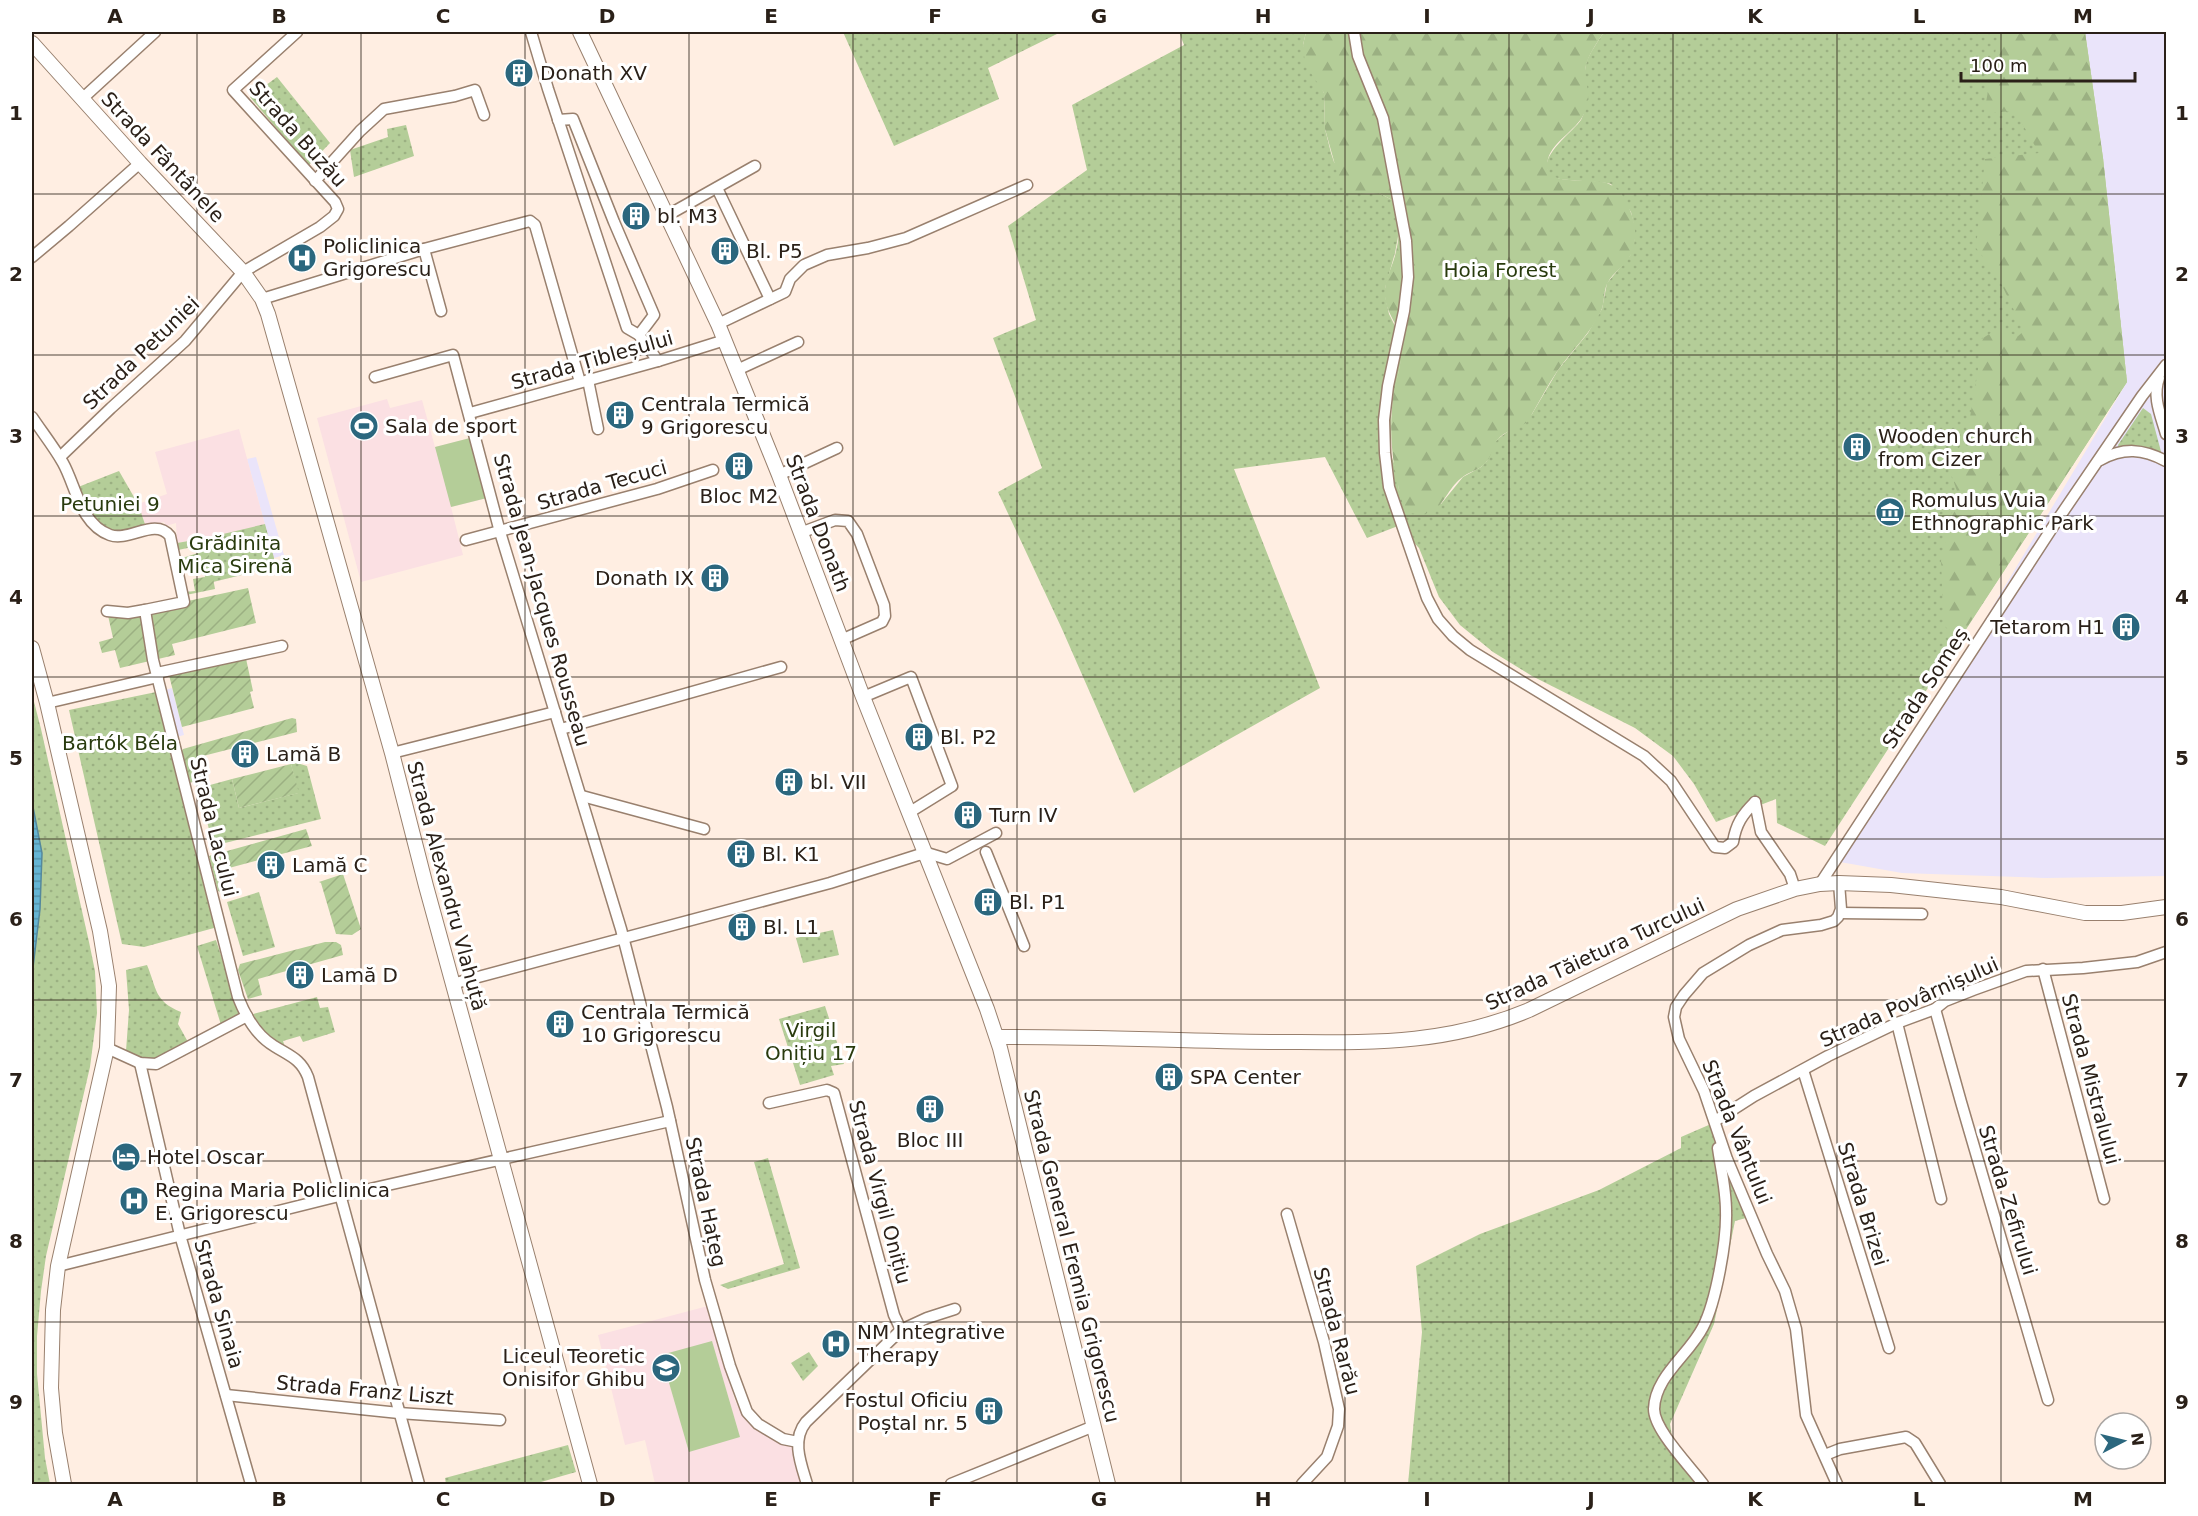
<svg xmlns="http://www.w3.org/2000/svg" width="2198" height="1516" font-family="'DejaVu Sans',sans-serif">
	<defs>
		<pattern id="grass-dots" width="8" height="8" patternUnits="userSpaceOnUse" patternTransform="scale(1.5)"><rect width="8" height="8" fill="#b4cd98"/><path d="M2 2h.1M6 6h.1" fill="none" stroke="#9bb082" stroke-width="1.8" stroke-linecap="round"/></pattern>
		<pattern id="forest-firs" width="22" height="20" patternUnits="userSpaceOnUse" patternTransform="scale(1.5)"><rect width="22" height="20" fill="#b4cd98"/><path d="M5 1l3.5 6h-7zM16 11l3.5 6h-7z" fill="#9bb082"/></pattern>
		<pattern id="garden-furrows" width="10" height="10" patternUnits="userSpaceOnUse" patternTransform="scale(1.5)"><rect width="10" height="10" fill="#b4cd98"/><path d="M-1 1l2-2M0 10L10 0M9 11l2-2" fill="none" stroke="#9bb082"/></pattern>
		<pattern id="water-rules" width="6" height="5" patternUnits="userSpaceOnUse" patternTransform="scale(1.5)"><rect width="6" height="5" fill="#66b5d4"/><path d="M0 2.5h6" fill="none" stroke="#5493ab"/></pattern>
	</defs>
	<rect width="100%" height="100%" fill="#ffeee2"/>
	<g fill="#eae4fa">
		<polygon points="2085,32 2166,32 2166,876 2045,878 1902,873 1840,862 2127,382 2103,158"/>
		<polygon points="256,457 284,555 274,558 247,459"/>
		<polygon points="172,688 184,735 173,738 161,691"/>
	</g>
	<g fill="#fbe0e3">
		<polygon points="387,399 390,408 422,400 435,447 470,438 487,498 451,507 463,555 361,582 317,418"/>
		<polygon points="239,429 274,558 274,567 213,582 206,538 177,543 176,523 166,526 164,522 146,527 138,504 167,494 155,452"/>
		<polygon points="708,1306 735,1401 743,1416 756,1428 781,1443 793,1445 803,1484 655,1484 645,1440 625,1445 598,1335"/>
	</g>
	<g fill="url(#grass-dots)">
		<polygon points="843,32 1061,32 988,68 999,99 894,146"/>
		<path d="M 1179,32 L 1306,32 L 1303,45 L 1324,93 L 1325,129 L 1331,153 L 1334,162 L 1361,194 L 1379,193 L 1394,201 L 1400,226 L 1395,253 L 1385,288 L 1385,296 L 1389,314 L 1401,338 L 1402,356 L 1391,409 L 1391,455 L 1397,472 L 1399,490 L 1441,504 L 1463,477 L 1481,467 L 1487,461 L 1493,444 L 1499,438 L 1532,414 L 1558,370 L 1588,333 L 1597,317 L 1602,309 L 1607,283 L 1630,256 L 1635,238 L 1633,221 L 1631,212 L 1611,184 C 1597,180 1558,182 1551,176 C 1534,159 1572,133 1581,120 C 1590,104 1582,81 1586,64 C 1589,54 1598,41 1604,32 L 2085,32 L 2103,158 L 2127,382 L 1825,846 L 1777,823 L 1776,799 L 1716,822 L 1694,784 L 1673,756 L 1635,728 L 1532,676 L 1493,652 L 1460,625 L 1439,597 L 1419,548 L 1398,526 L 1367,538 L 1325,457 L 1234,469 L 1320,688 L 1134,793 L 1062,629 L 998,492 L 1042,468 L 993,338 L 1036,320 L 1008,226 L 1087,170 L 1072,105 L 1184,45 Z"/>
		<polygon points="277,77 330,143 308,166 250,97"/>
		<polygon points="406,125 414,156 354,177 350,150 388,137 387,129"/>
		<polygon points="2143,408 2151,414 2163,459 2119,451 2118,445"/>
		<polygon points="119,471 138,504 147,530 124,536 98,528 73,489"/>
		<polygon points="265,524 274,558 274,567 213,582 206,538"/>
		<polygon points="161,691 218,917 214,928 144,947 122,944 69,710"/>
		<polygon points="32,694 41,729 89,942 95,971 97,1013 90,1067 46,1256 41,1291 37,1336 37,1374 45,1458 50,1484 32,1484 32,976 40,909 42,853 32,802"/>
		<polygon points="297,763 307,766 321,819 213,846 199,788 232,779 239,808 298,793 291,764"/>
		<polygon points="259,892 275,947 243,956 227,902"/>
		<polygon points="833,930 839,955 803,963 796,938"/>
		<polygon points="216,940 240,1014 221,1025 197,946"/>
		<path d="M 147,965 C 157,989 154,1001 181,1012 L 178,1024 L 188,1042 L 156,1060 L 148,1062 L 126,1051 L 129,1010 L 126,970 Z"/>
		<polygon points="317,997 320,1008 328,1007 335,1032 303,1042 300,1036 283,1041 285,1047 281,1046 262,1029 253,1014"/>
		<polygon points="825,1006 844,1064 831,1066 834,1075 800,1085 779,1019"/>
		<polygon points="1711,1124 1716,1149 1746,1218 1735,1221 1714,1324 1670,1424 1674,1449 1703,1484 1408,1484 1422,1332 1416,1266 1480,1234 1599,1190 1681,1148 1681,1137"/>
		<polygon points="768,1158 800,1268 728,1289 720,1285 784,1264 754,1162"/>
		<polygon points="809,1352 818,1366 803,1381 791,1363"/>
		<polygon points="568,1445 576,1472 534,1484 446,1484 445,1478"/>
	</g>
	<g fill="url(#forest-firs)">
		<path d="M 1306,32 L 1604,32 C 1597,43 1585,59 1585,73 C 1586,85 1591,96 1586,109 C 1580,129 1553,140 1548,159 C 1539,190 1593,176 1609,184 C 1619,188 1625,198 1629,208 C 1633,217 1636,228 1635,239 C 1632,267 1616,266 1607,284 C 1603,293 1605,302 1601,311 C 1591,333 1572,350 1558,370 C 1547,386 1538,404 1528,421 C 1520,429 1509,429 1500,437 C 1492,444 1493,453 1487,461 C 1482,469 1471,471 1464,476 C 1442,491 1444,520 1410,513 L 1404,507 C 1394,474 1389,442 1392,408 C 1393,385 1404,363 1401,341 C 1398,322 1383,311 1385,289 C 1386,278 1391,269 1394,259 C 1401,236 1399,223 1394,201 L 1379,193 L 1361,194 L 1352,191 L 1339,179 L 1325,129 L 1324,93 L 1305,64 L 1303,45 Z"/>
		<polygon points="1999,32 2085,32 2103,158 2127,382 1958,641 1944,625 1941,561 1957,491 1946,460 1966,441 1978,370 1980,340 1997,329 2018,336 2024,331 1996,273 1976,248 1985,159 2039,153 2015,111 1984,113"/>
	</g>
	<g fill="url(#garden-furrows)">
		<polygon points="206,538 215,589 186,595 185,592 195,591 193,579 205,577 204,568 181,571 179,559 198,553 197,546 178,550 177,543"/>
		<polygon points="248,588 256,623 172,644 175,655 120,668 115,650 102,653 99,642 113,638 107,611 137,612"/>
		<polygon points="245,654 253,691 250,692 254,708 182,727 168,671"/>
		<polygon points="292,718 296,719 297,732 199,757 204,779 189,783 181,753 183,749"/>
		<polygon points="291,764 299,793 239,808 232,779"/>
		<polygon points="306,829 312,846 229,868 234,888 220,892 218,891 209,856"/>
		<polygon points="343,874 361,929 352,935 336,934 321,883 319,882"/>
		<polygon points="325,942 336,942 341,945 343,955 258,979 262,995 248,999 238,970 240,964"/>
	</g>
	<g fill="#b4cd98">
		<polygon points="470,438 487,498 451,507 435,447"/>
		<polygon points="712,1341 740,1437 689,1452 661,1355"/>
	</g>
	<polygon fill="url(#water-rules)" stroke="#54889c" stroke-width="1.5" points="32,802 42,853 40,909 32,976"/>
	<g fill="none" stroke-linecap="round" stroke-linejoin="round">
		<g stroke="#99806e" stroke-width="13">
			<g id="street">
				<polyline points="531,32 548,89 627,328 639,335 658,361"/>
				<path d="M 1354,32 L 1358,56 L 1383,118 L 1406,241 L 1408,277 L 1404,311 L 1388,386 L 1384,420 L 1385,453 L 1389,487 L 1427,598 L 1438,619 L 1453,636 L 1470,650 L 1644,756 L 1671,781 L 1715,847 L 1725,848 L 1733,842 C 1736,824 1742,815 1755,802"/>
				<polyline points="83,98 155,32"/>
				<polyline points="558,120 573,119 614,222 654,315 639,335"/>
				<polyline points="315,181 360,131 384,109 455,96 475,90 484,115"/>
				<polyline points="717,188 770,299"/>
				<polyline points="668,215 755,166"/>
				<polyline points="424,249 441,311"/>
				<polyline points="32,257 69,226 140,163"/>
				<polyline points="262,299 424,249 530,221 535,225 580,382"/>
				<polyline points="718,324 785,292 790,279 804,265 827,255 868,248 906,238 1027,185"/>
				<polyline points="737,370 798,342"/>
				<polyline points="375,377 453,355 500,532 621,929 667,1107 705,1280 730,1366 747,1412 758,1424 783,1439 798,1442"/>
				<path d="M 2159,378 C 2152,397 2161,416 2166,434"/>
				<polyline points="588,380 598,429"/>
				<polyline points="470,413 658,361 725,340"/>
				<path d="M 32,417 C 42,432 54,447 63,463 C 76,486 80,524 110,535 C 129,542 155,517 170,536 L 184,602 L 145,610"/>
				<polyline points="60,457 111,408 185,341 243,272 320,227 334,216 338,209 335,202 233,90 297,32"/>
				<path d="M 2100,460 C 2124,447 2143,449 2166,461"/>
				<polyline points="779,475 837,448"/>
				<polyline points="800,533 835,520 848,521 857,534 884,605 885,616 882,622 841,640"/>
				<polyline points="466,540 657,489 713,470"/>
				<path d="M 107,611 L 128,613 L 145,610 L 153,660 L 238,997 C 245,1015 257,1036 274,1046 C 290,1056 301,1059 308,1077 L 419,1484"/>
				<polyline points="157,673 282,646"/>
				<polyline points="863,697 911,677 952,786 910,812"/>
				<polyline points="47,703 158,677"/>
				<polyline points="561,729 781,667"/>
				<polyline points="392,753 555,712"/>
				<polyline points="582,796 704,829"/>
				<polyline points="1755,802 1761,832 1790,874 1795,889"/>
				<polyline points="986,852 1024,946"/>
				<polyline points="1820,884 2056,522 2142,396 2166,365"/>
				<polyline points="1840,913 1922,914"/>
				<polyline points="2043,969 2104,1199"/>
				<polyline points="452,984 830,883 918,855 927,853 947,859 996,833"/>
				<polyline points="1935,1009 1961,1102 2048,1400"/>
				<polyline points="1897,1023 1941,1199"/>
				<polyline points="107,1048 140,1063 156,1064 247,1016"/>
				<polyline points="140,1063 180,1235 251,1484"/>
				<polyline points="1803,1070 1889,1348"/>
				<polyline points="769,1103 827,1090 834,1093 894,1315 901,1330"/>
				<polyline points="1715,1121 1754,1096 1828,1056 1897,1023 1935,1009 1945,1001 1973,990 2026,971 2083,968 2137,962 2166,952"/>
				<polyline points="1287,1214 1324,1342 1339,1409 1338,1426 1327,1457 1302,1484"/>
				<polyline points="58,1266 339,1196 670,1121"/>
				<polyline points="226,1395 399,1413 500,1420"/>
				<polyline points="1825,1455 1840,1449 1906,1437 1915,1443 1940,1484"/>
				<path d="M 807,1484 C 801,1464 791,1440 806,1422 L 901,1330 L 927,1318 L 955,1309"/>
				<polyline points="951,1484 1094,1426"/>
				<path d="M 1703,1484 C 1690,1466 1654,1430 1654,1409 C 1655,1376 1689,1355 1703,1327 C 1716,1302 1727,1240 1726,1211 C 1726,1190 1721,1169 1718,1148"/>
				<polyline points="1837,1484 1806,1415 1796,1329 1785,1291 1767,1254 1727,1159 1704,1091 1679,1039 1674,1017 1676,1007 1684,995 1703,973 1749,945 1782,930 1821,925 1834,921 1838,917 1841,909 1839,883"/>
			</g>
		</g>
		<g stroke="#99806e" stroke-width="16">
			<g id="secondary">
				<polyline points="580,32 718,324 779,475 863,697 987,1009 1000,1048 1108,1484"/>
				<polyline points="32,43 140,163 243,272 262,299 268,314 392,753 426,886 590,1484"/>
				<polyline points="32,648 47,703 100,931 109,986 107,1048 58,1266 53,1310 51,1388 55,1433 64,1484"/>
				<path d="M 997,1037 C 1088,1036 1179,1041 1270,1042 C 1363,1042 1441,1047 1529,1010 L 1737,909 L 1795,889 L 1820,884 L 1839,883 L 1891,885 L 2001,897 L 2085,913 L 2122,913 L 2166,907"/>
			</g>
		</g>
		<use href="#street" stroke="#fff" stroke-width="10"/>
		<use href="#secondary" stroke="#fff" stroke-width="14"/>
	</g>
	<path fill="none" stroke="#2a2018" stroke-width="1.5" stroke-opacity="0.55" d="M 197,32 L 197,1484M 361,32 L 361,1484M 525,32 L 525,1484M 689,32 L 689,1484M 853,32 L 853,1484M 1017,32 L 1017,1484M 1181,32 L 1181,1484M 1345,32 L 1345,1484M 1509,32 L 1509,1484M 1673,32 L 1673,1484M 1837,32 L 1837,1484M 2001,32 L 2001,1484M 32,194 L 2166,194M 32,355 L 2166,355M 32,516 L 2166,516M 32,677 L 2166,677M 32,839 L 2166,839M 32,1000 L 2166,1000M 32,1161 L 2166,1161M 32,1322 L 2166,1322"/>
	<defs>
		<g id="building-disc" transform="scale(1.5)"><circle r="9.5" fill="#2b677e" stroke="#fff"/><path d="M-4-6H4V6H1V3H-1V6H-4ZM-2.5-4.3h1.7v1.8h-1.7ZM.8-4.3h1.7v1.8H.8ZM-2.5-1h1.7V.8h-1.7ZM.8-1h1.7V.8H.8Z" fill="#fff"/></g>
		<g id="hospital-disc" transform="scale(1.5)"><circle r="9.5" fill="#2b677e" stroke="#fff"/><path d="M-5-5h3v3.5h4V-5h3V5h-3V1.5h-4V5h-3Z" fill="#fff"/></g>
		<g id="stadium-disc" transform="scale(1.5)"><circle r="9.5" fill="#2b677e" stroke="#fff"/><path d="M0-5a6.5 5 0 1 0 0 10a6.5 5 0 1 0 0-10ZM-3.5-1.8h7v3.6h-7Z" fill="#fff"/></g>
		<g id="museum-disc" transform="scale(1.5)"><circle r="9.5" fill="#2b677e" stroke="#fff"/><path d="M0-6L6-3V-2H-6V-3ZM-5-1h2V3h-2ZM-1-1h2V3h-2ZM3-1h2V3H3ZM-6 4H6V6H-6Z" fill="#fff"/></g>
		<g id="hotel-disc" transform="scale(1.5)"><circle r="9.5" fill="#2b677e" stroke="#fff"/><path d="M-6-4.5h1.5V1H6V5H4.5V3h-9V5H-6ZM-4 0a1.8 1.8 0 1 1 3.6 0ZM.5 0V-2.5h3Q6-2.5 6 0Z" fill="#fff"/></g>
		<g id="school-disc" transform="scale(1.5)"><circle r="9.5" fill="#2b677e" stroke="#fff"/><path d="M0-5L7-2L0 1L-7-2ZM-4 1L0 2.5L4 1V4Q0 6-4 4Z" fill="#fff"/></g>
	</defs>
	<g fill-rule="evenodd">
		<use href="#building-disc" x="519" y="73"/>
		<use href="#building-disc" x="636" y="216"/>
		<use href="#building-disc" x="725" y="251"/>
		<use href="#hospital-disc" x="302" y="258"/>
		<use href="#building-disc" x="620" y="415"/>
		<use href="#stadium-disc" x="364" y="426"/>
		<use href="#building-disc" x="1857" y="447"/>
		<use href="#building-disc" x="739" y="466"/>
		<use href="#museum-disc" x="1890" y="512"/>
		<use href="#building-disc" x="715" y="578"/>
		<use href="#building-disc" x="2126" y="627"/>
		<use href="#building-disc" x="919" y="737"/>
		<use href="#building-disc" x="245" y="754"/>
		<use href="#building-disc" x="789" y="782"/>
		<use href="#building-disc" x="968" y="815"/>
		<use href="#building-disc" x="741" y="854"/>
		<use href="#building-disc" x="271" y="865"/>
		<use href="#building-disc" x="988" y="902"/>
		<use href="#building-disc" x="742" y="927"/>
		<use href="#building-disc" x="300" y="975"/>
		<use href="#building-disc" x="560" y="1024"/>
		<use href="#building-disc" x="1169" y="1077"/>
		<use href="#building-disc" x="930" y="1109"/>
		<use href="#hotel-disc" x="126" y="1157"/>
		<use href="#hospital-disc" x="134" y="1201"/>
		<use href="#hospital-disc" x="836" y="1344"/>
		<use href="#school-disc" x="666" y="1368"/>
		<use href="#building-disc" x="989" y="1411"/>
	</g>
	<g text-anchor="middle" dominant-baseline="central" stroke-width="6" stroke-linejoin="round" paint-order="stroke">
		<g font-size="20" fill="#2a2018" stroke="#fff" text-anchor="start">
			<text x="540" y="73">Donath XV</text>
			<text x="657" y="216">bl. M3</text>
			<text x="323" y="246">Policlinica<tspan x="323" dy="23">Grigorescu</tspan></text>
			<text x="746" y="251">Bl. P5</text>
			<text x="641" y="404">Centrala Termică<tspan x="641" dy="23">9 Grigorescu</tspan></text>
			<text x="385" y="426">Sala de sport</text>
			<text x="1878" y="436">Wooden church<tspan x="1878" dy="23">from Cizer</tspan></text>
			<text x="739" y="496" text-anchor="middle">Bloc M2</text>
			<text x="1911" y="500">Romulus Vuia<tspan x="1911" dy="23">Ethnographic Park</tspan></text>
			<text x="694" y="578" text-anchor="end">Donath IX</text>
			<text x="2105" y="627" text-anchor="end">Tetarom H1</text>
			<text x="940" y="737">Bl. P2</text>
			<text x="266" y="754">Lamă B</text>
			<text x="810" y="782">bl. VII</text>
			<text x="989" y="815">Turn IV</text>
			<text x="762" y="854">Bl. K1</text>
			<text x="292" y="865">Lamă C</text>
			<text x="1009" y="902">Bl. P1</text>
			<text x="763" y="927">Bl. L1</text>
			<text x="321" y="975">Lamă D</text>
			<text x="581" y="1012">Centrala Termică<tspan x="581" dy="23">10 Grigorescu</tspan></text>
			<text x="1190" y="1077">SPA Center</text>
			<text x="930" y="1140" text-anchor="middle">Bloc III</text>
			<text x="147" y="1157">Hotel Oscar</text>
			<text x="155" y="1190">Regina Maria Policlinica<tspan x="155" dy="23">E. Grigorescu</tspan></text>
			<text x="857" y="1332">NM Integrative<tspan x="857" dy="23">Therapy</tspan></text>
			<text x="645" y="1356" text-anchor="end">Liceul Teoretic<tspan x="645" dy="23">Onisifor Ghibu</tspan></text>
			<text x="968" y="1400" text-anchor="end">Fostul Oficiu<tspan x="968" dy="23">Poștal nr. 5</tspan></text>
		</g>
		<g font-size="20" fill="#2a2018" stroke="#fff">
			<text transform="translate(298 134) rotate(48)">Strada Buzău</text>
			<text transform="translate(163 157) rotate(47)">Strada Fântânele</text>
			<text transform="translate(141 353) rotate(-44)">Strada Petuniei</text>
			<text transform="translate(592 360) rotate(-16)">Strada Țibleșului</text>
			<text transform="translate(602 485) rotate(-16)">Strada Tecuci</text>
			<text transform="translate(818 523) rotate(69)">Strada Donath</text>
			<text transform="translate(542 600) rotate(74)">Strada Jean-Jacques Rousseau</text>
			<text transform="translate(1925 688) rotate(-57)">Strada Someș</text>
			<text transform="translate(214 827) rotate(76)">Strada Lacului</text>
			<text transform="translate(447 886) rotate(75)">Strada Alexandru Vlahuță</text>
			<text transform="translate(1595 954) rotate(-25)">Strada Tăietura Turcului</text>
			<text transform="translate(1909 1002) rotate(-24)">Strada Povârnișului</text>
			<text transform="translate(2091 1079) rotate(75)">Strada Mistralului</text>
			<text transform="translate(1737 1132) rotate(68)">Strada Vântului</text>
			<text transform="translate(880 1192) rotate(75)">Strada Virgil Onițiu</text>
			<text transform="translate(2008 1200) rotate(73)">Strada Zefirului</text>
			<text transform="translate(706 1202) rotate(78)">Strada Hațeg</text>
			<text transform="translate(1863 1204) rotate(73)">Strada Brizei</text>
			<text transform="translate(1072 1256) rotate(76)">Strada General Eremia Grigorescu</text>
			<text transform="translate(219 1304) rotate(74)">Strada Sinaia</text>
			<text transform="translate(1337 1331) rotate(75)">Strada Rarău</text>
			<text transform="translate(365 1390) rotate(5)">Strada Franz Liszt</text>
		</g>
		<g font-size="20" fill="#293b0e" stroke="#fff">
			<text x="1500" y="270">Hoia Forest</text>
			<text x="110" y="504">Petuniei 9</text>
			<text x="235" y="543">Grădinița<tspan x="235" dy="23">Mica Sirenă</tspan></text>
			<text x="120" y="743">Bartók Béla</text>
			<text x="811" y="1030">Virgil<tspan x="811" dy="23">Onițiu 17</tspan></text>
		</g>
	</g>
	<rect width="2198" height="1516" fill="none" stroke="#ffffff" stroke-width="66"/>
	<g transform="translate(2123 1441) rotate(83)"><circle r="28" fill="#ffffff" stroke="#aaa6a3" stroke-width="1.5"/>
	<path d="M0-4.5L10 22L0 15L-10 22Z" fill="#2b677e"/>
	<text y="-9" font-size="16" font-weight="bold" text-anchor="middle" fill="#2a2018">N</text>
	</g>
	<path d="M1961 72v9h174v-9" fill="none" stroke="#2a2018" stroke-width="3"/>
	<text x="1970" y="72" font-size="18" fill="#2a2018" stroke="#ffffff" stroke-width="4.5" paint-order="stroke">100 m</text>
	<rect x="33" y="33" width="2132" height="1450" fill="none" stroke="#2a2018" stroke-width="2"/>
	<g font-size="20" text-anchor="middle" font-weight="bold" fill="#2a2018">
		<text x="115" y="23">A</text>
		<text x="279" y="23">B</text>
		<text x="443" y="23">C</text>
		<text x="607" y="23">D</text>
		<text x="771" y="23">E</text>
		<text x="935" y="23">F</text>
		<text x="1099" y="23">G</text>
		<text x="1263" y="23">H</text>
		<text x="1427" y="23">I</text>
		<text x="1591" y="23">J</text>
		<text x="1755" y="23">K</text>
		<text x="1919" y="23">L</text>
		<text x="2083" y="23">M</text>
		<text x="16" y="120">1</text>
		<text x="2182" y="120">1</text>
		<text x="16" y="281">2</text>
		<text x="2182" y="281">2</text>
		<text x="16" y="443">3</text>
		<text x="2182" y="443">3</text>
		<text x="16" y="604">4</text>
		<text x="2182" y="604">4</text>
		<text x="16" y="765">5</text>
		<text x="2182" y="765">5</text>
		<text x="16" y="926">6</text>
		<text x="2182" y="926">6</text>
		<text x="16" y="1087">7</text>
		<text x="2182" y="1087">7</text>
		<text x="16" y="1248">8</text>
		<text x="2182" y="1248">8</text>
		<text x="16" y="1409">9</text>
		<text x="2182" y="1409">9</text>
		<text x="115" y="1506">A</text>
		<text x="279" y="1506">B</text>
		<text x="443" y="1506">C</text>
		<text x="607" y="1506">D</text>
		<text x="771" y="1506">E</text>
		<text x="935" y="1506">F</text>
		<text x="1099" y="1506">G</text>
		<text x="1263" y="1506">H</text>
		<text x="1427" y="1506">I</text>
		<text x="1591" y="1506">J</text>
		<text x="1755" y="1506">K</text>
		<text x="1919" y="1506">L</text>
		<text x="2083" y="1506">M</text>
	</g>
</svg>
